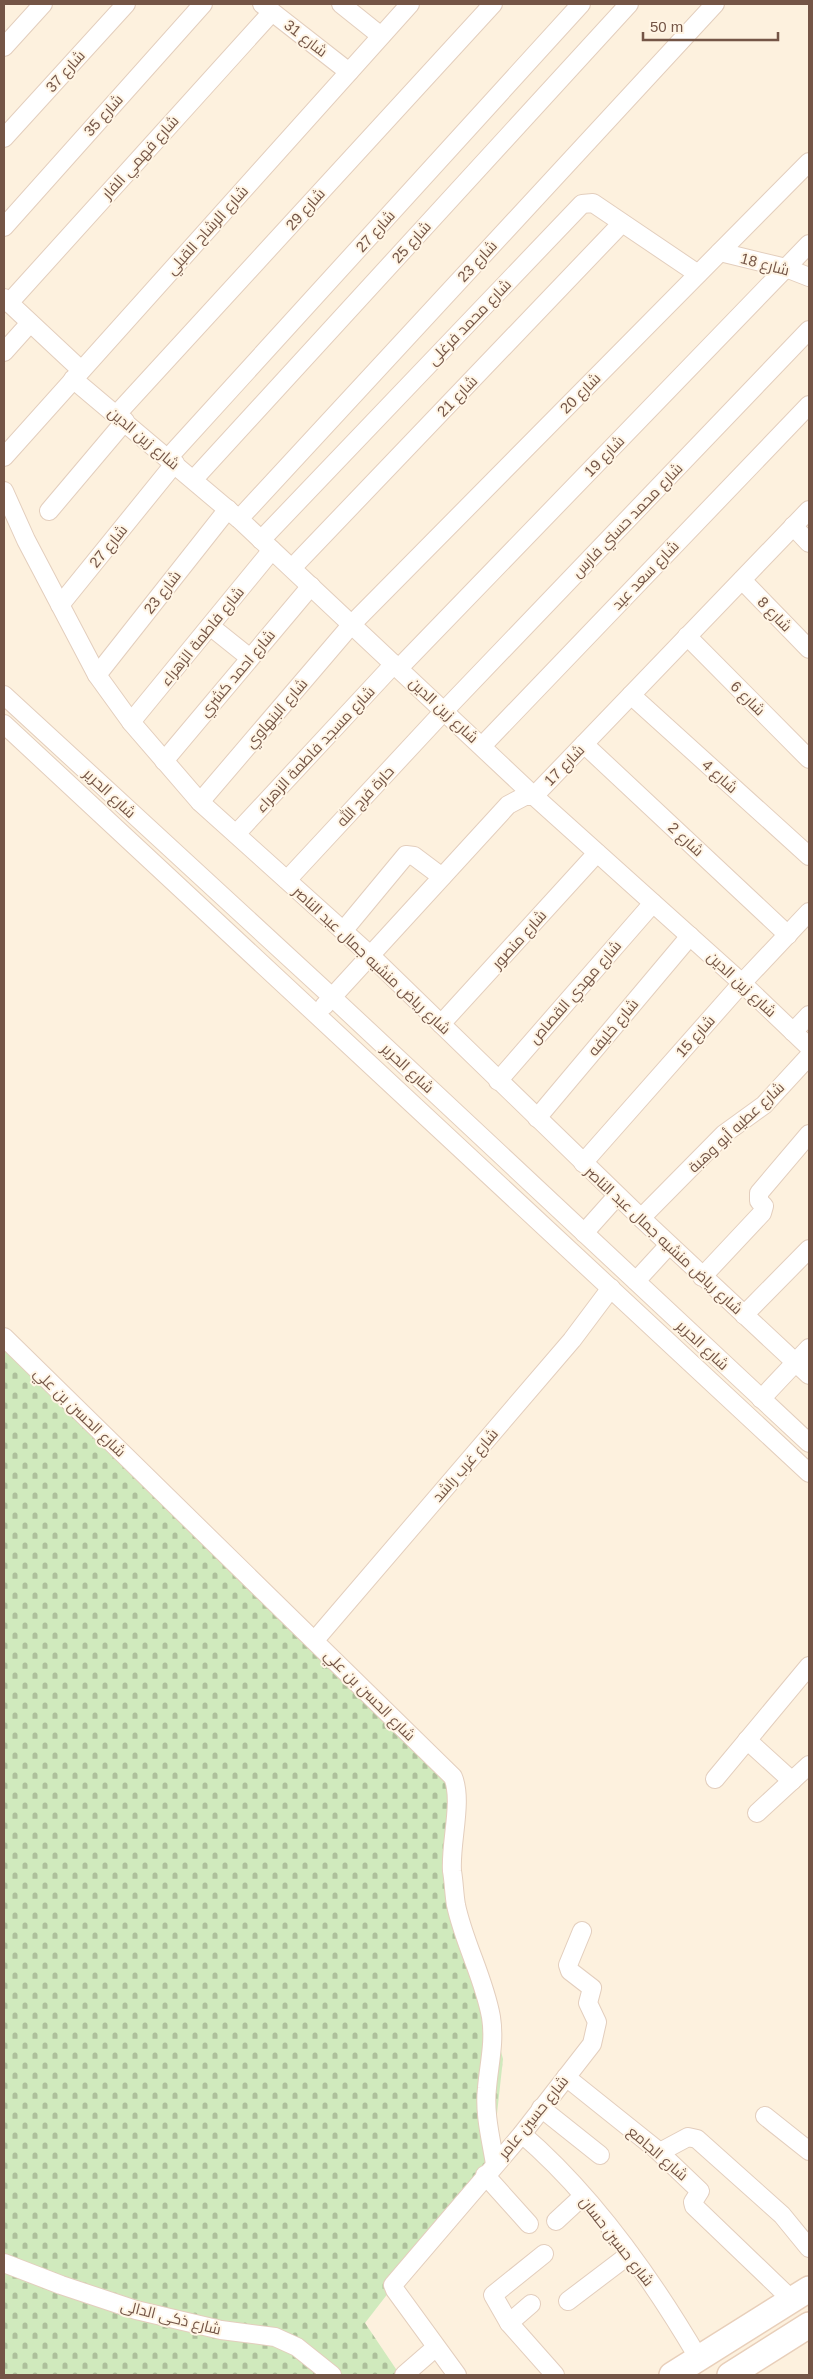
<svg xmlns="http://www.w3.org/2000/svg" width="813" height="2379" font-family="Helvetica,Cairo,sans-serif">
	<defs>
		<pattern id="cemetery-stones" width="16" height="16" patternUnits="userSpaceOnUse" patternTransform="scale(1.25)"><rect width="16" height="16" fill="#d0eabd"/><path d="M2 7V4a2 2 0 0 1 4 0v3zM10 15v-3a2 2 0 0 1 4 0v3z" fill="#adc09b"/></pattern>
	</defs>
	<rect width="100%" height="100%" fill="#fdf1de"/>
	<polygon fill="url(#cemetery-stones)" points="4,1338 460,1794 451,1864 503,2059 492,2159 365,2323 400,2375 4,2375"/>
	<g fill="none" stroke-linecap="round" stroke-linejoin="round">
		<g stroke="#e3cebd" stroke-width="20">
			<g id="minor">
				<polyline points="262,4 349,72"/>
				<polyline points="341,4 381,36"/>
				<polyline points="4,47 43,4"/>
				<polyline points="4,138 126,4"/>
				<polyline points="4,227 203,4"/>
				<polyline points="720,252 786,268 809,277"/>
				<polyline points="4,298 81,370"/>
				<polyline points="9,303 272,12"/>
				<polyline points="4,352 30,323"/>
				<polyline points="73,379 239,519 534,796 742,983 809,1047"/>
				<polyline points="117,414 493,4"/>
				<polyline points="4,457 410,4"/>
				<polyline points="168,458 581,4"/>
				<polyline points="194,479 629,4"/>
				<polyline points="4,491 26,540 97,675 131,722 200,802 370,955 641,1218 809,1375"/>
				<polyline points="49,511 125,421"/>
				<polyline points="239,519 715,4"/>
				<polyline points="793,526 809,543"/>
				<polyline points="261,540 582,204 593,203 698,274"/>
				<polyline points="292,568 622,223"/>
				<polyline points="742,580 809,649"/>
				<polyline points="60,605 175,463"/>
				<polyline points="210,626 250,658"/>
				<polyline points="687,636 809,759"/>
				<polyline points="399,668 809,244"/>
				<polyline points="97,675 228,509"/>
				<polyline points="4,695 332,997 809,1443"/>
				<polyline points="631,695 809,856"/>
				<polyline points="131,722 272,550"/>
				<polyline points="4,724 809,1473"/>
				<polyline points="584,744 788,935"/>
				<polyline points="482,746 809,405"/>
				<polyline points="164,761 311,586"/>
				<polyline points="200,802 352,624 809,162"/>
				<polyline points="236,834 394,664"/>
				<polyline points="287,880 444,711 809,330"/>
				<polyline points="343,931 406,855 414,856 442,877"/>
				<polyline points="324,1006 508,805 525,796 534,796 809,510"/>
				<polyline points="441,1024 597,853"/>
				<polyline points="793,1032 809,1015"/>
				<polyline points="498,1081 653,903"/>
				<polyline points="537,1118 690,936"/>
				<polyline points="583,1163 742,983 809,912"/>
				<polyline points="641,1218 724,1134 764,1105 809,1056"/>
				<polyline points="584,1233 617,1196"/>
				<polyline points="702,1277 762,1213 764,1206 759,1201 759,1193 809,1134"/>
				<polyline points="636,1281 669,1245"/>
				<polyline points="744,1315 809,1249"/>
				<path d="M 4,1337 L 453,1777 C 463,1801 450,1843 452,1871 C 454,1882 454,1894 456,1905 C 464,1943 484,1978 491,2017 C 495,2042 489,2064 487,2088 C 484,2113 491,2139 495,2164"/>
				<polyline points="761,1399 809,1348"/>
				<polyline points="315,1640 572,1340 611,1288"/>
				<polyline points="747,1740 792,1781"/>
				<polyline points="715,1779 809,1666"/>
				<polyline points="757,1813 809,1765"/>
				<polyline points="566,2077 656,2149 700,2191 693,2202 694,2206 792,2300"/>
				<polyline points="541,2108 600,2155"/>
				<polyline points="765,2116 809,2151"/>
				<path d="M 522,2134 C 594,2196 651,2277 699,2359"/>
				<polyline points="660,2152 688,2137 697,2139 782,2215 809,2248"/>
				<polyline points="485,2175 529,2224"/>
				<polyline points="556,2221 583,2196"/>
				<polyline points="544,2254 493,2295 509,2323 555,2375"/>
				<polyline points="4,2263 61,2285 136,2310 221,2330 275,2337 297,2347 332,2375"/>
				<polyline points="568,2301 630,2254"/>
				<polyline points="509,2323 531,2304"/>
				<polyline points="404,2375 435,2348"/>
				<polyline points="457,2375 395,2290 393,2285 522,2134 592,2044 597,2022 588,2003 592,1988 570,1971 568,1965 582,1931"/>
			</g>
		</g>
		<g stroke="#e8cfba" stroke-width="28">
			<g id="secondary">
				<polyline points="672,2375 809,2289"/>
				<polyline points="730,2375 809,2325"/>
			</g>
		</g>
		<use href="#minor" stroke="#fff" stroke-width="18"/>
		<use href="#secondary" stroke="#fff" stroke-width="25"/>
	</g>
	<g text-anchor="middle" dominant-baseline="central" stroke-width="4" stroke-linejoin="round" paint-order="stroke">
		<g font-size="15" fill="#745546" stroke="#fff5e5">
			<text transform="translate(306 38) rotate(38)">شارع 31</text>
			<text transform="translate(65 71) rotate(-48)">شارع 37</text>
			<text transform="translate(103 115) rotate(-48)">شارع 35</text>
			<text transform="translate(140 157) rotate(-48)">شارع فهمي الفار</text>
			<text transform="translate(305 209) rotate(-48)">شارع 29</text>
			<text transform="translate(207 230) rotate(-48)">شارع الرشاح القبلي</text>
			<text transform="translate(375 231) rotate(-48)">شارع 27</text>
			<text transform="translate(411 242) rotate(-48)">شارع 25</text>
			<text transform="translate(477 261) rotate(-47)">شارع 23</text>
			<text transform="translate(765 264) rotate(15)">شارع 18</text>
			<text transform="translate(469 322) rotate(-46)">شارع محمد فرغلى</text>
			<text transform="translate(580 393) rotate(-45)">شارع 20</text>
			<text transform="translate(457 396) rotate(-46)">شارع 21</text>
			<text transform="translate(144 438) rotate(40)">شارع زين الدين</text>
			<text transform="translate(604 456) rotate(-46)">شارع 19</text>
			<text transform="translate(627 520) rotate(-46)">شارع محمد حسني فارس</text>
			<text transform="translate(108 546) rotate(-51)">شارع 27</text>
			<text transform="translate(645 575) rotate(-46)">شارع سعد عيد</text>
			<text transform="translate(162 592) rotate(-52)">شارع 23</text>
			<text transform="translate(775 614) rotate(46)">شارع 8</text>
			<text transform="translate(202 636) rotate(-51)">شارع فاطمة الزهراء</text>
			<text transform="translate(237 673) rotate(-50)">شارع احمد كشري</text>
			<text transform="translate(748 698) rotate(45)">شارع 6</text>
			<text transform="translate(444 710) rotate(43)">شارع زين الدين</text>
			<text transform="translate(276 713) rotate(-49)">شارع البنهاوي</text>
			<text transform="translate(315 749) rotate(-47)">شارع مسجد فاطمة الزهراء</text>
			<text transform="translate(564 765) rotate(-46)">شارع 17</text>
			<text transform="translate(720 776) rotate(42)">شارع 4</text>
			<text transform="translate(110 793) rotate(43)">شارع الحرير</text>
			<text transform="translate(365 796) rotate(-47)">حارة فرج الله</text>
			<text transform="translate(686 839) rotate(43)">شارع 2</text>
			<text transform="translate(519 939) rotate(-48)">شارع منصور</text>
			<text transform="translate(372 960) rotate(43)">شارع رياض منشيه جمال عبد الناصر</text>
			<text transform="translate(742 984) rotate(43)">شارع زين الدين</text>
			<text transform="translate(575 992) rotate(-49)">شارع مهدي القصاص</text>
			<text transform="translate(613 1027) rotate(-50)">شارع خليفه</text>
			<text transform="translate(695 1036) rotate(-48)">شارع 15</text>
			<text transform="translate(408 1068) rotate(43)">شارع الحرير</text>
			<text transform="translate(736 1127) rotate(-43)">شارع عطيه أبو وهبة</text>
			<text transform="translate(664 1240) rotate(43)">شارع رياض منشيه جمال عبد الناصر</text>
			<text transform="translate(703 1345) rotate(43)">شارع الحرير</text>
			<text transform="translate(80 1412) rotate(44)">شارع الحسن بن علي</text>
			<text transform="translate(465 1465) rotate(-49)">شارع غرب راشد</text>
			<text transform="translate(370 1695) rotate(45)">شارع الحسن بن علي</text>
			<text transform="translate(533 2117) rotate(-51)">شارع حسين عامر</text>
			<text transform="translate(658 2153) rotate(41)">شارع الجامع</text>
			<text transform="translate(617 2241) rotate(52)">شارع حسين حسان</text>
			<text transform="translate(171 2317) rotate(14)">شارع ذكى الدالى</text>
		</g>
	</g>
	<rect width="813" height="2379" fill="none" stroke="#745546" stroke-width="10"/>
	<path d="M643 32v8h135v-8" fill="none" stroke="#745546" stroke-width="2.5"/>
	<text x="650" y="32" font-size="15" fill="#745546" stroke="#fff5e5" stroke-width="4" paint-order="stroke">50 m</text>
</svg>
